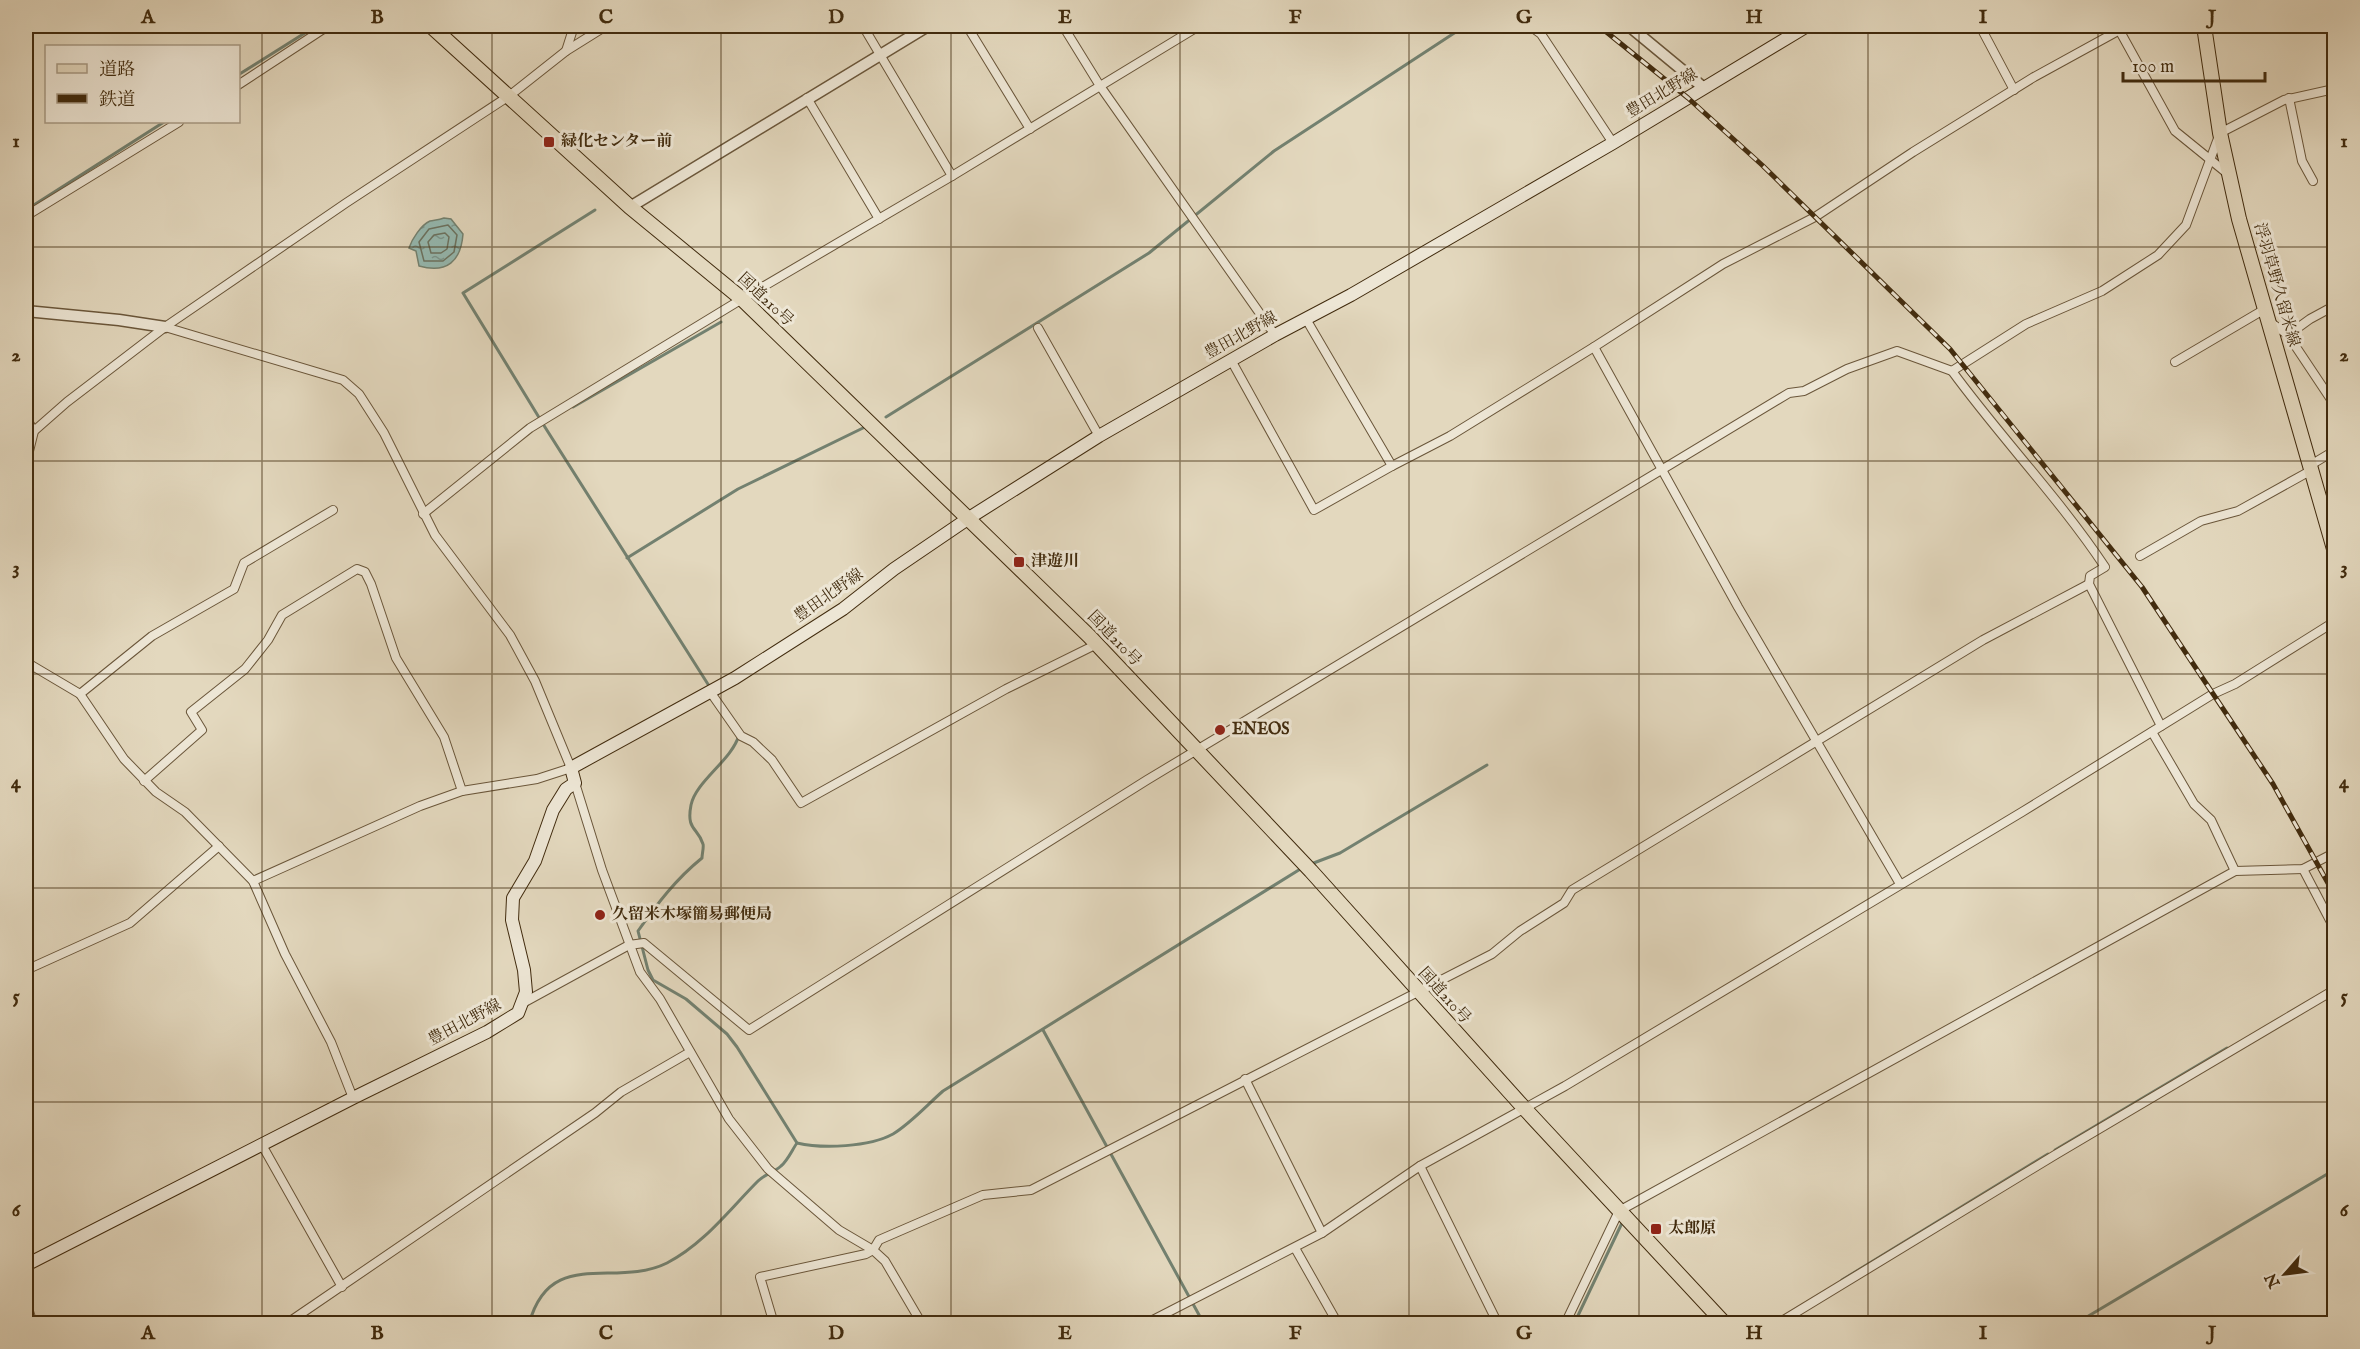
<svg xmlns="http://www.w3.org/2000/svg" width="2360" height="1349" font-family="'IM FELL English','Noto Serif JP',serif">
	<defs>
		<pattern id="water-ripples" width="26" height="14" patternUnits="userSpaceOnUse" patternTransform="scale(1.5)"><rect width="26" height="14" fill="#95bab2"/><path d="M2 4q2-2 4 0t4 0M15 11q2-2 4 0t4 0" fill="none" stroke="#7b978f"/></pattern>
	</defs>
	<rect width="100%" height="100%" fill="#e3d8be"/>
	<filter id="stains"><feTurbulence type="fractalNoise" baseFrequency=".00333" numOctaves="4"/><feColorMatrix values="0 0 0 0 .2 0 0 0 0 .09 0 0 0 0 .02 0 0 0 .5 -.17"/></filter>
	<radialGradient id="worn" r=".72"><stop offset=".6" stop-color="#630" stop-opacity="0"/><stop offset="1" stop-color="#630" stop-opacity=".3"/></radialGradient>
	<path fill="url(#water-ripples)" stroke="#738170" stroke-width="1.5" d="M 444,218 L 451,219 L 463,234 C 461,261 447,274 419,266 L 416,251 L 409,248 C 412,239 421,225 430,221 C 435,220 439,220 444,218 Z"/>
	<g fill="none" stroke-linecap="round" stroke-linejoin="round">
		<g stroke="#6b7260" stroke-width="1.5">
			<polygon points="448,225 457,235 454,252 443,261 424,261 419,242 429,229"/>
			<polygon points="445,233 449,237 447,249 441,253 431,253 428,242 434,235"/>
		</g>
		<g stroke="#738170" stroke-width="3">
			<polyline points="238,75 316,26"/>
			<polyline points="26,210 164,122"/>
			<polyline points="595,210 463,293 543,424 711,689"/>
			<polyline points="573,407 721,322"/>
			<polyline points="886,417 1149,253 1274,151 1465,26"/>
			<polyline points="627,558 738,489 863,428"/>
			<path d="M 739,735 C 732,760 696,781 691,805 C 686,831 698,827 703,844 C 704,847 702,854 702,858 C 676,879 657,904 638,931 L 648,970 L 653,980 L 686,999 L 727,1034 L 737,1047 L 797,1143 C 823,1149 869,1147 893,1134 C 911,1123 927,1105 943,1091 L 1302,868"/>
			<polyline points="1311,864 1340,853 1487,765"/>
			<polyline points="1043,1030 1204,1324"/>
			<polyline points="2055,1150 2227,1048"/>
			<polyline points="1842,1280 2048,1154"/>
			<path d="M 529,1324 C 550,1246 614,1289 667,1263 C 704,1244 730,1209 758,1181 C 765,1174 775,1172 781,1166 C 788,1160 792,1150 797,1143"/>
			<polyline points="1574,1324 1622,1223"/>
			<polyline points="2075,1324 2334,1170"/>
		</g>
		<g stroke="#6a563a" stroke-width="10">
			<g id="minor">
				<polyline points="863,26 952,176"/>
				<polyline points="967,26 1030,129"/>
				<polyline points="1063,26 1100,86 1275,335"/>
				<polyline points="1530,26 1541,34 1613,143"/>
				<polyline points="1980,26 2014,90"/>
				<polyline points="2117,26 2175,131 2228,174"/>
				<polyline points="566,51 574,26"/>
				<polyline points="238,85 328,26"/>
				<polyline points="807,98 879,219"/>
				<polyline points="2289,98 2302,161 2313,181"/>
				<polyline points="26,216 179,122"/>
				<polyline points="1306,319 1392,466"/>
				<polyline points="2270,322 2288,335 2334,404"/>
				<polyline points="165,327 343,380 359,394 384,433 435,535 510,635 535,681 571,768 537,779 462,791 420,806 253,881"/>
				<polyline points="1038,328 1099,436"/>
				<polyline points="2288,335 2310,319 2334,306"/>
				<polyline points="1594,347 1738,607 1900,884"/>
				<polyline points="1231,360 1314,510 1392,466 1450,436 1594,347 1723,264 1815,217 1913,152 2034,77 2127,26"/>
				<polyline points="2175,362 2265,309"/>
				<path d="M 1952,371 C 2001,438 2059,498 2105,567 L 2090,576 L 2089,584 L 2161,726"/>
				<polyline points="26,418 34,431"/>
				<polyline points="26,463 34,431 67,402 165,327 346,203 509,96 566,51 606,26"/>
				<polyline points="423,514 530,428 742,299 952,176 1199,26"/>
				<polyline points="2140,556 2201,521 2238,511 2310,471 2314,463 2334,451"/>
				<polyline points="26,662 80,694 124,759 156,792 185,812 253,881 285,954 331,1042 353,1098"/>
				<polyline points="711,693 741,736 753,742 772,760 801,803 1006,689 1097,644"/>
				<polyline points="80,694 152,636 234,589 244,563 333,510"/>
				<polyline points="2152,732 2194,804 2211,820 2235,871"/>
				<polyline points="144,781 202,730 191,712 245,669 268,640 282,615 357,569 365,572 371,584 396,658 444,737 462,791"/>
				<polyline points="575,783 602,870 640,972 660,999 729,1119 768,1169 839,1230 873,1250 885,1261 922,1324"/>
				<polyline points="2303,869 2334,928"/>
				<polyline points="26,970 130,923 219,846"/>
				<polyline points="523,1003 629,945 644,943 749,1030 1147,780 1789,393 1804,391 1847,369 1897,351 1952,371 2026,324 2102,291 2158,255 2186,225 2220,133 2284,100 2334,89"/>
				<polyline points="1245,1079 1322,1233"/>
				<polyline points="262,1145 342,1287"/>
				<polyline points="1420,1166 1498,1324"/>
				<polyline points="1295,1248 1338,1324"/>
				<polyline points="26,1302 33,1324"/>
				<polyline points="286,1324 595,1113 621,1092 690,1052"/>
				<polyline points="774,1324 760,1277 866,1254 873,1250 879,1240 983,1195 1031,1190 1492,954 1520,931 1564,903 1572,890 1983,640 2089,584"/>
				<polyline points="1145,1324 1322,1233 1420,1166 1565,1086 2022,812 2213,694 2235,684 2334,622"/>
				<polyline points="1565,1324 1619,1211 2235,871 2303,869 2334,853"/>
				<polyline points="1777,1324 2055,1155 2334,990"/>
			</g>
		</g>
		<g stroke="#6a563a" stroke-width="13">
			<g id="tertiary">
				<polyline points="1629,26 1704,88"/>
				<polyline points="630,207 928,26"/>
				<polyline points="26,311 119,320 165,327"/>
			</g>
		</g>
		<g stroke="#412b0e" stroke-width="14">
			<polyline id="secondary" points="26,1265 353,1098 487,1032 518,1013 526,992 524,970 512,920 513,898 535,861 553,810 566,789 575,783 571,768 735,678 843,609 894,569 969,518 1099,436 1275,335 1351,295 1613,143 1807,26"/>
		</g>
		<g stroke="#412b0e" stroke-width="16">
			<polyline id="primary" points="2204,26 2220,133 2239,219 2334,549"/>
		</g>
		<g stroke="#412b0e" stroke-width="16">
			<polyline id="trunk" points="431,26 630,207 742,299 1089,636 1311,871 1525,1109 1725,1324"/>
		</g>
		<use href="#minor" stroke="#ede6d5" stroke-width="8"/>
		<use href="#tertiary" stroke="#ede6d5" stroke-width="10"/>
		<use href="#secondary" stroke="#ede6d5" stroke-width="12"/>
		<use href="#primary" stroke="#e3d8be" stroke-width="14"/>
		<use href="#trunk" stroke="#e3d8be" stroke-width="14"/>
		<g stroke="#412b0e" stroke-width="5">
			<polyline id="rail" points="1599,26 1688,98 1762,165 1950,349 2142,587 2273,784 2334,894"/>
		</g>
		<use href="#rail" stroke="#ede6d5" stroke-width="3" stroke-dasharray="9" stroke-linecap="butt"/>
	</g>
	<path fill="none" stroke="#412b0e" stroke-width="1.5" stroke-opacity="0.55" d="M 262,26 L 262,1324M 492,26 L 492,1324M 721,26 L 721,1324M 951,26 L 951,1324M 1180,26 L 1180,1324M 1409,26 L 1409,1324M 1639,26 L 1639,1324M 1868,26 L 1868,1324M 2098,26 L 2098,1324M 26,247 L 2334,247M 26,461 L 2334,461M 26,674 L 2334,674M 26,888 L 2334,888M 26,1102 L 2334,1102"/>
	<g fill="#8f2418" stroke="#ede6d5" stroke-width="2">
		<rect x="543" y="136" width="12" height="12" rx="3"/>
		<rect x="1013" y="556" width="12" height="12" rx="3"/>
		<circle cx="1220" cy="730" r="6"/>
		<circle cx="600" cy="915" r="6"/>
		<rect x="1650" y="1223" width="12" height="12" rx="3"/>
	</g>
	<g text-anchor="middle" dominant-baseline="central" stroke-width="6" stroke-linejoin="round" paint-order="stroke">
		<g font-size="16" fill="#412b0e" stroke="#ede6d5">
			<text transform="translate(1662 94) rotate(-31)">豊田北野線</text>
			<text transform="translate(2276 285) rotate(74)">浮羽草野久留米線</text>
			<text transform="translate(765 300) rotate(43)">国道210号</text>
			<text transform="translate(1241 336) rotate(-29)">豊田北野線</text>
			<text transform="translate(829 596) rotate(-35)">豊田北野線</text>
			<text transform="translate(1114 639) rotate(46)">国道210号</text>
			<text transform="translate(1444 996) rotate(48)">国道210号</text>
			<text transform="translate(465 1023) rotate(-28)">豊田北野線</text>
		</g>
		<g font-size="16" font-weight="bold" fill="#412b0e" stroke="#ede6d5" text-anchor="start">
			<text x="561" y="142">緑化センター前</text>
			<text x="1031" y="562">津遊川</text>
			<text x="1232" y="730">ENEOS</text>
			<text x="612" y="915">久留米木塚簡易郵便局</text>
			<text x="1668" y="1229">太郎原</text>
		</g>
	</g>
	<rect width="2360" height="1349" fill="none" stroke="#e3d8be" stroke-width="66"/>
	<rect x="45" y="45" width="195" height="78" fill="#ede6d5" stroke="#a89b85" stroke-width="1.5"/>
	<rect x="57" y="64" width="30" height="9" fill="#e3d8be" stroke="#a89b85" stroke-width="1.5"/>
	<text x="99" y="75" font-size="18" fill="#412b0e">道路</text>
	<rect x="57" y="94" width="30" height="9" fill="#412b0e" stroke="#a89b85" stroke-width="1.5"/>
	<text x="99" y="105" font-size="18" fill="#412b0e">鉄道</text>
	<g transform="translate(2285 1274) rotate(242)" stroke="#ede6d5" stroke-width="4.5" paint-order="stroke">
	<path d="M0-4.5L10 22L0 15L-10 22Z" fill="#412b0e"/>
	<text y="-9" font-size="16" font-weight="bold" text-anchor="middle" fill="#412b0e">N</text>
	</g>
	<path d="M2123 72v9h142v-9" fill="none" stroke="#412b0e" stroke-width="3"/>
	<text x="2132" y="72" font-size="18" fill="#412b0e" stroke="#ede6d5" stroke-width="4.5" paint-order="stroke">100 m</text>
	<rect x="33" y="33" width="2294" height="1283" fill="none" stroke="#412b0e" stroke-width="2"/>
	<g font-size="20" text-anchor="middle" font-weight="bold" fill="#412b0e">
		<text x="148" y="23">A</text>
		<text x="377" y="23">B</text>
		<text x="606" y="23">C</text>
		<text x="836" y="23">D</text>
		<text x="1065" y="23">E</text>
		<text x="1295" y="23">F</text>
		<text x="1524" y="23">G</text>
		<text x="1754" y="23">H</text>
		<text x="1983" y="23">I</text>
		<text x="2212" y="23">J</text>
		<text x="16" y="147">1</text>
		<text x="2344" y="147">1</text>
		<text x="16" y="361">2</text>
		<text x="2344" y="361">2</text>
		<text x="16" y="574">3</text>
		<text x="2344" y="574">3</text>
		<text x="16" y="788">4</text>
		<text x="2344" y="788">4</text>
		<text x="16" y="1002">5</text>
		<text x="2344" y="1002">5</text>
		<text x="16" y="1216">6</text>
		<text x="2344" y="1216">6</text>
		<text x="148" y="1339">A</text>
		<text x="377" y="1339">B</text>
		<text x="606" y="1339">C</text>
		<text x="836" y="1339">D</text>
		<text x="1065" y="1339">E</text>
		<text x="1295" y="1339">F</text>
		<text x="1524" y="1339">G</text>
		<text x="1754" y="1339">H</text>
		<text x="1983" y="1339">I</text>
		<text x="2212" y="1339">J</text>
	</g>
	<rect width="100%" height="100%" filter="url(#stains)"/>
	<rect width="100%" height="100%" fill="url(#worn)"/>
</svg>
